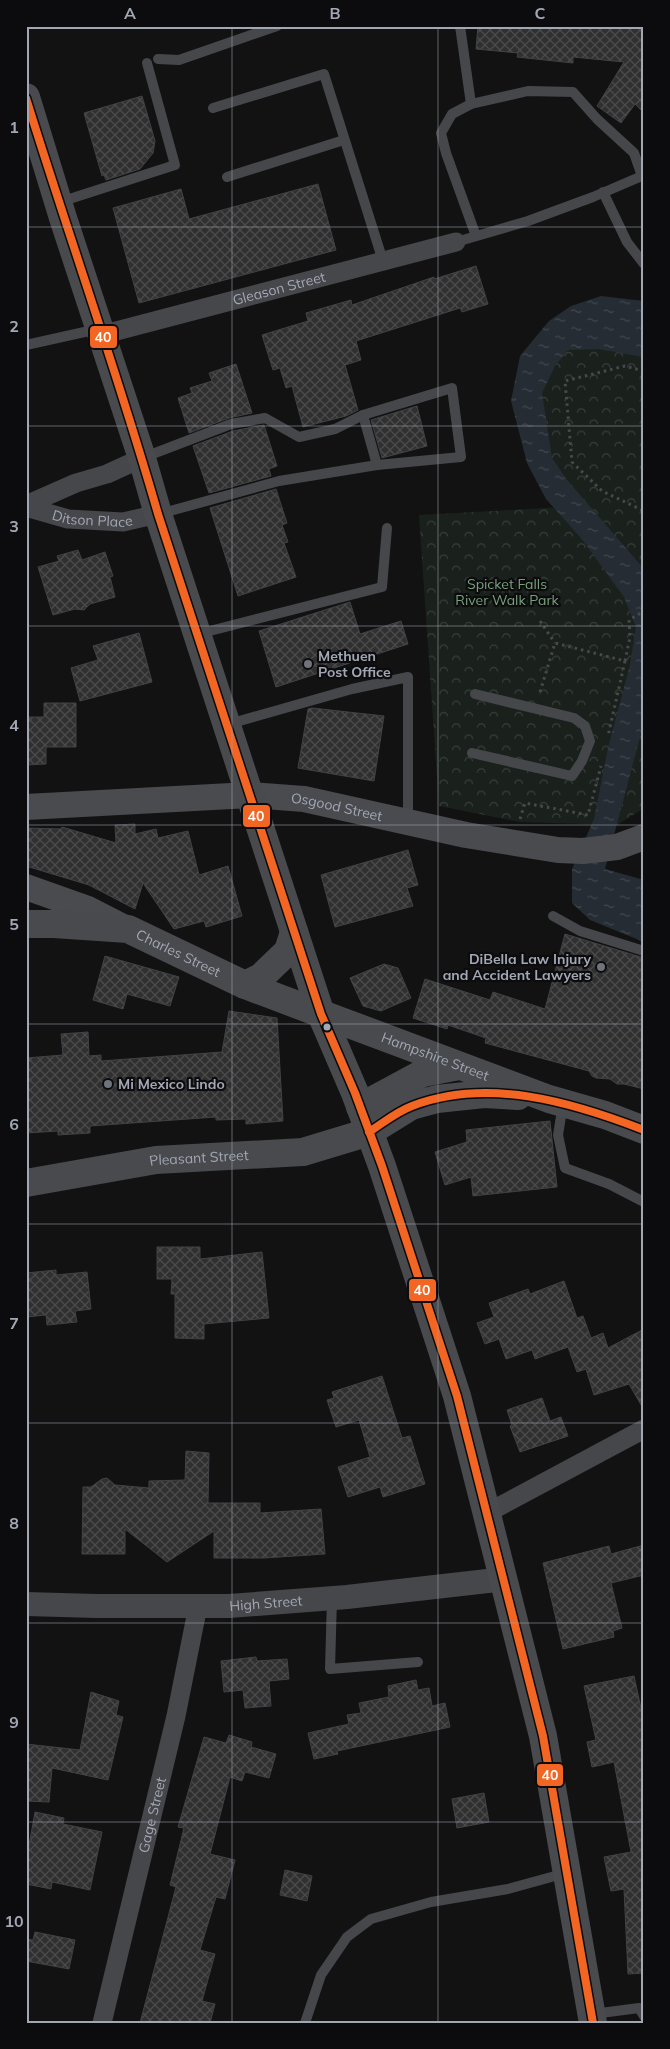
<svg xmlns="http://www.w3.org/2000/svg" width="670" height="2049" font-family="Mulish,sans-serif">
	<defs>
		<pattern id="forest-crowns" width="20" height="18" patternUnits="userSpaceOnUse" patternTransform="scale(1.25)"><rect width="20" height="18" fill="#1a211c"/><path d="M2 6a3 3 0 1 1 6 0M12 15a3 3 0 1 1 6 0" fill="none" stroke="#383e3b"/></pattern>
		<pattern id="water-ripples" width="26" height="14" patternUnits="userSpaceOnUse" patternTransform="scale(1.25)"><rect width="26" height="14" fill="#252c34"/><path d="M2 4q2-2 4 0t4 0M15 11q2-2 4 0t4 0" fill="none" stroke="#42484f"/></pattern>
		<pattern id="building-cross-hatch" width="8" height="8" patternUnits="userSpaceOnUse" patternTransform="scale(1.25)"><rect width="8" height="8" fill="#303031"/><path d="M0 0l8 8M0 8l8-8" fill="none" stroke="#4b4b4c"/></pattern>
	</defs>
	<rect width="100%" height="100%" fill="#121212"/>
	<polygon fill="url(#forest-crowns)" points="644,318 644,808 617,825 520,822 439,806 419,515 566,507 524,402 565,325"/>
	<polygon fill="url(#water-ripples)" points="601,296 644,301 644,357 598,349 568,350 555,366 542,393 552,458 567,480 644,569 644,722 605,869 644,880 644,942 590,920 572,903 572,869 594,819 608,748 630,665 636,627 624,597 581,538 546,499 527,463 511,401 520,356 549,321 571,306"/>
	<g fill="url(#building-cross-hatch)" stroke="#404246">
		<polygon points="478,26 644,26 644,113 635,104 621,123 597,106 624,62 573,57 573,63 517,57 518,53 476,49"/>
		<polygon points="142,96 155,141 153,153 140,169 106,180 104,175 102,176 84,113"/>
		<polygon points="318,184 336,250 139,303 113,208 181,189 189,219"/>
		<polygon points="476,266 488,304 462,312 460,308 356,341 361,360 345,365 358,410 346,416 303,427 292,386 286,388 280,368 273,370 262,335 308,321 306,313 351,300 352,305 434,277 434,279"/>
		<polygon points="236,364 252,413 229,418 189,433 178,398 192,393 190,388 212,381 209,373"/>
		<polygon points="417,406 427,446 382,458 371,420"/>
		<polygon points="264,425 277,466 269,469 271,476 209,493 193,446 233,431"/>
		<polygon points="276,489 287,523 282,525 288,542 284,543 296,577 238,596 210,508"/>
		<polygon points="78,550 82,560 105,552 113,576 110,577 115,597 90,604 84,610 75,609 53,615 38,567 59,561 57,556"/>
		<polygon points="350,602 360,634 401,621 408,644 276,687 259,631"/>
		<polygon points="139,633 152,682 80,701 71,668 98,660 93,646"/>
		<polygon points="44,703 76,703 76,747 46,747 46,764 26,765 26,717 44,717"/>
		<polygon points="312,708 384,716 374,781 298,768 308,709"/>
		<polygon points="135,824 135,834 156,829 158,838 188,831 199,875 228,866 242,916 206,927 204,921 174,929 143,883 135,909 89,885 26,866 26,828 61,829 62,827 116,843 115,825"/>
		<polygon points="408,850 418,885 407,888 413,906 335,927 321,875"/>
		<polygon points="565,934 644,958 644,1089 624,1084 617,1084 610,1079 596,1078 592,1076 589,1071 485,1043 486,1038 448,1025 447,1029 413,1018 425,979 490,1000 493,992 545,1009"/>
		<polygon points="105,956 179,977 170,1006 127,994 123,1009 93,1000"/>
		<polygon points="384,964 398,968 411,998 381,1011 363,1006 350,978"/>
		<polygon points="229,1011 277,1018 283,1121 246,1124 246,1119 216,1120 216,1117 90,1126 90,1133 58,1135 58,1131 26,1133 26,1058 63,1055 61,1034 88,1032 89,1056 101,1055 101,1061 222,1052"/>
		<polygon points="550,1121 557,1187 473,1196 471,1177 445,1185 435,1152 467,1142 466,1130"/>
		<polygon points="157,1247 200,1247 200,1259 262,1252 269,1318 204,1324 204,1339 175,1338 175,1294 171,1294 172,1279 157,1279"/>
		<polygon points="56,1270 56,1275 87,1272 91,1309 75,1311 77,1322 47,1325 46,1315 26,1317 26,1273"/>
		<polygon points="564,1281 577,1318 583,1316 591,1338 603,1333 608,1348 644,1329 644,1410 629,1384 594,1395 586,1369 577,1372 568,1347 535,1359 532,1350 506,1359 499,1339 485,1344 477,1323 494,1317 489,1303 528,1289 530,1294"/>
		<polygon points="382,1376 402,1438 410,1436 425,1484 383,1497 380,1487 348,1497 338,1467 370,1457 359,1420 336,1427 327,1400 334,1398 332,1392"/>
		<polygon points="542,1398 550,1421 561,1417 568,1436 520,1452 510,1426 512,1425 507,1410"/>
		<polygon points="186,1451 209,1453 208,1503 260,1503 260,1513 321,1509 325,1554 264,1558 214,1558 214,1531 167,1562 125,1529 125,1554 82,1554 83,1487 91,1487 102,1479 107,1478 115,1485 149,1488 149,1481 185,1480"/>
		<polygon points="644,1545 644,1575 611,1583 622,1628 613,1631 614,1637 563,1649 543,1563 609,1546 611,1554"/>
		<polygon points="256,1657 257,1661 287,1659 289,1679 269,1681 271,1706 245,1708 243,1690 224,1692 221,1661"/>
		<polygon points="634,1676 644,1722 644,1973 628,1974 624,1889 611,1891 604,1857 631,1852 614,1762 592,1767 587,1742 596,1740 584,1686"/>
		<polygon points="416,1680 418,1690 429,1688 432,1706 445,1703 450,1727 337,1751 338,1754 314,1759 308,1733 349,1724 347,1715 361,1713 359,1703 389,1697 388,1686"/>
		<polygon points="91,1692 119,1701 116,1715 123,1717 108,1780 52,1768 49,1802 26,1801 26,1744 80,1750"/>
		<polygon points="229,1735 252,1742 251,1747 276,1754 269,1778 245,1772 242,1781 230,1777 210,1854 235,1860 225,1899 216,1897 200,1950 215,1954 202,2001 215,2004 210,2023 140,2023 176,1887 170,1885 184,1828 178,1827 204,1737 226,1743"/>
		<polygon points="484,1793 489,1822 457,1828 452,1799"/>
		<polygon points="35,1812 64,1818 63,1824 102,1832 90,1890 52,1882 51,1889 26,1884 26,1862"/>
		<polygon points="285,1870 312,1876 307,1901 280,1895"/>
		<polygon points="35,1932 75,1940 69,1969 26,1961 26,1939 33,1940"/>
	</g>
	<g fill="none" stroke-linecap="round" stroke-linejoin="round">
		<g stroke="#48494d" stroke-width="3" stroke-dasharray="2.5 4" stroke-linecap="butt">
			<polyline points="644,371 625,366 565,381 572,462 602,491 644,511"/>
			<polyline points="540,621 555,643"/>
			<polyline points="625,661 630,637 629,620 644,611"/>
			<polyline points="540,692 555,643 625,661 608,736"/>
			<polyline points="520,819 525,803 588,815 601,766"/>
		</g>
		<g stroke="#46474b" stroke-width="10">
			<polyline points="460,26 471,104"/>
			<polyline points="158,59 179,60 277,26"/>
			<polyline points="213,108 324,74 383,261"/>
			<polyline points="227,177 344,140"/>
			<polyline points="603,192 627,242 644,264"/>
			<polyline points="60,202 175,165 147,63"/>
			<polyline points="456,242 528,221 593,197 642,176 634,153 597,119 573,92 528,91 471,104 452,114 441,133 446,153 476,236"/>
			<polyline points="26,345 98,329"/>
			<polyline points="363,415 377,465"/>
			<polyline points="142,458 231,424 265,418 299,437 335,429 363,415 452,388 461,457 377,465 279,481 159,514"/>
			<polyline points="198,634 382,587 387,528"/>
			<polyline points="229,724 352,689 408,677 408,822"/>
			<polyline points="472,753 572,776 582,761 590,741 585,726 574,718 475,694"/>
			<polyline points="553,916 580,931 644,951"/>
			<polyline points="563,1104 558,1135 565,1168 609,1184 644,1202"/>
			<polyline points="332,1598 330,1669 418,1662"/>
			<polyline points="593,2014 639,2008 644,2016"/>
			<polyline points="305,2023 321,1975 347,1937 371,1919 431,1902 508,1889 566,1873"/>
		</g>
		<g stroke="#46474b" stroke-width="19">
			<path id="s1" d="M 101,335 L 456,242"/>
			<polyline points="26,505 76,483 107,474 142,458"/>
			<path id="s2" d="M 26,507 L 68,519 L 123,522 L 158,514"/>
			<polyline points="487,1513 644,1429"/>
			<path id="s3" d="M 102,2023 L 176,1716 L 198,1606"/>
		</g>
		<path stroke="#46474b" stroke-width="24" id="s4" d="M 26,1604 L 96,1606 L 229,1606 L 347,1597 L 505,1579"/>
		<g stroke="#4a4b4f" stroke-width="26">
			<path id="s5" d="M 26,807 L 250,795 L 304,799 L 466,835 L 558,850 L 583,851 L 617,847 L 644,837"/>
			<polyline points="26,887 88,909 127,929"/>
		</g>
		<g stroke="#484a4d" stroke-width="28">
			<polyline points="26,97 63,218 142,458 158,514 321,1014 355,1093 382,1166 457,1396 543,1736 593,2023"/>
			<path id="s6" d="M 26,924 L 54,924 L 128,929 L 245,985 L 282,999 L 549,1099 L 605,1115 L 644,1130"/>
			<polyline points="245,985 261,977 288,951 294,932"/>
			<polyline points="360,1107 423,1073 459,1066"/>
			<path id="s7" d="M 26,1183 L 156,1160 L 303,1152 L 369,1132 L 411,1106 L 437,1099 L 484,1094 L 518,1096"/>
		</g>
		<g stroke="#0c0c0e" stroke-width="11">
			<g id="bus-1">
				<path d="M 26,98 C 69,237 118,374 158,514 L 321,1014 L 355,1093 L 382,1166 L 457,1396 L 543,1736 L 593,2023"/>
				<path d="M 369,1132 C 383,1123 396,1112 412,1106 C 488,1077 572,1102 644,1130"/>
			</g>
		</g>
		<use href="#bus-1" stroke="#f26522" stroke-width="8"/>
	</g>
	<path fill="none" stroke="#a2a7b4" stroke-width="1" stroke-opacity="0.55" d="M 232,26 L 232,2023M 438,26 L 438,2023M 26,227 L 644,227M 26,426 L 644,426M 26,626 L 644,626M 26,825 L 644,825M 26,1024 L 644,1024M 26,1224 L 644,1224M 26,1423 L 644,1423M 26,1623 L 644,1623M 26,1822 L 644,1822"/>
	<g fill="#70737b" stroke="#0c0c0e" stroke-width="2">
		<circle cx="308" cy="664" r="5"/>
		<circle cx="601" cy="967" r="5"/>
		<circle cx="108" cy="1084" r="5"/>
	</g>
	<circle fill="#a2a7b4" stroke="#0c0c0e" stroke-width="2" cx="327" cy="1027" r="4.5"/>
	<g text-anchor="middle" dominant-baseline="central" stroke-width="4.5" stroke-linejoin="round" paint-order="stroke">
		<g font-size="14" fill="#a2a7b4" stroke="#0c0c0e">
			<text stroke="none"><textPath href="#s1" startOffset="184">Gleason Street</textPath></text>
			<text stroke="none"><textPath href="#s2" startOffset="68">Ditson Place</textPath></text>
			<text stroke="none"><textPath href="#s5" startOffset="312">Osgood Street</textPath></text>
			<text stroke="none"><textPath href="#s6" startOffset="158">Charles Street</textPath></text>
			<text stroke="none"><textPath href="#s6" startOffset="435">Hampshire Street</textPath></text>
			<text stroke="none"><textPath href="#s7" startOffset="175">Pleasant Street</textPath></text>
			<text stroke="none"><textPath href="#s4" startOffset="240">High Street</textPath></text>
			<text stroke="none"><textPath href="#s3" startOffset="214">Gage Street</textPath></text>
		</g>
		<g font-size="14" fill="#78a07c" stroke="#0c0c0e">
			<text x="507" y="584">Spicket Falls<tspan x="507" dy="16">River Walk Park</tspan></text>
		</g>
		<g font-size="14" font-weight="bold" fill="#a2a7b4" stroke="#0c0c0e" text-anchor="start">
			<text x="318" y="656">Methuen<tspan x="318" dy="16">Post Office</tspan></text>
			<text x="591" y="959" text-anchor="end">DiBella Law Injury<tspan x="591" dy="16">and Accident Lawyers</tspan></text>
			<text x="118" y="1084">Mi Mexico Lindo</text>
		</g>
	</g>
	<g stroke="#0c0c0e" stroke-width="2">
		<rect x="89" y="325" width="29" height="24" rx="5" fill="#f26522"/>
		<rect x="242" y="804" width="29" height="24" rx="5" fill="#f26522"/>
		<rect x="408" y="1278" width="29" height="24" rx="5" fill="#f26522"/>
		<rect x="536" y="1763" width="28" height="24" rx="5" fill="#f26522"/>
	</g>
	<g font-size="14" text-anchor="middle" font-weight="bold" fill="#fff">
		<text x="103" y="342">40</text>
		<text x="256" y="821">40</text>
		<text x="422" y="1295">40</text>
		<text x="550" y="1780">40</text>
	</g>
	<rect width="670" height="2049" fill="none" stroke="#0c0c0e" stroke-width="55"/>
	<rect x="28" y="28" width="614" height="1994" fill="none" stroke="#a2a7b4" stroke-width="2"/>
	<g font-size="16" text-anchor="middle" font-weight="bold" fill="#a2a7b4">
		<text x="130" y="19">A</text>
		<text x="335" y="19">B</text>
		<text x="540" y="19">C</text>
		<text x="14" y="133">1</text>
		<text x="14" y="332">2</text>
		<text x="14" y="532">3</text>
		<text x="14" y="731">4</text>
		<text x="14" y="930">5</text>
		<text x="14" y="1130">6</text>
		<text x="14" y="1329">7</text>
		<text x="14" y="1529">8</text>
		<text x="14" y="1728">9</text>
		<text x="14" y="1927">10</text>
	</g>
</svg>
